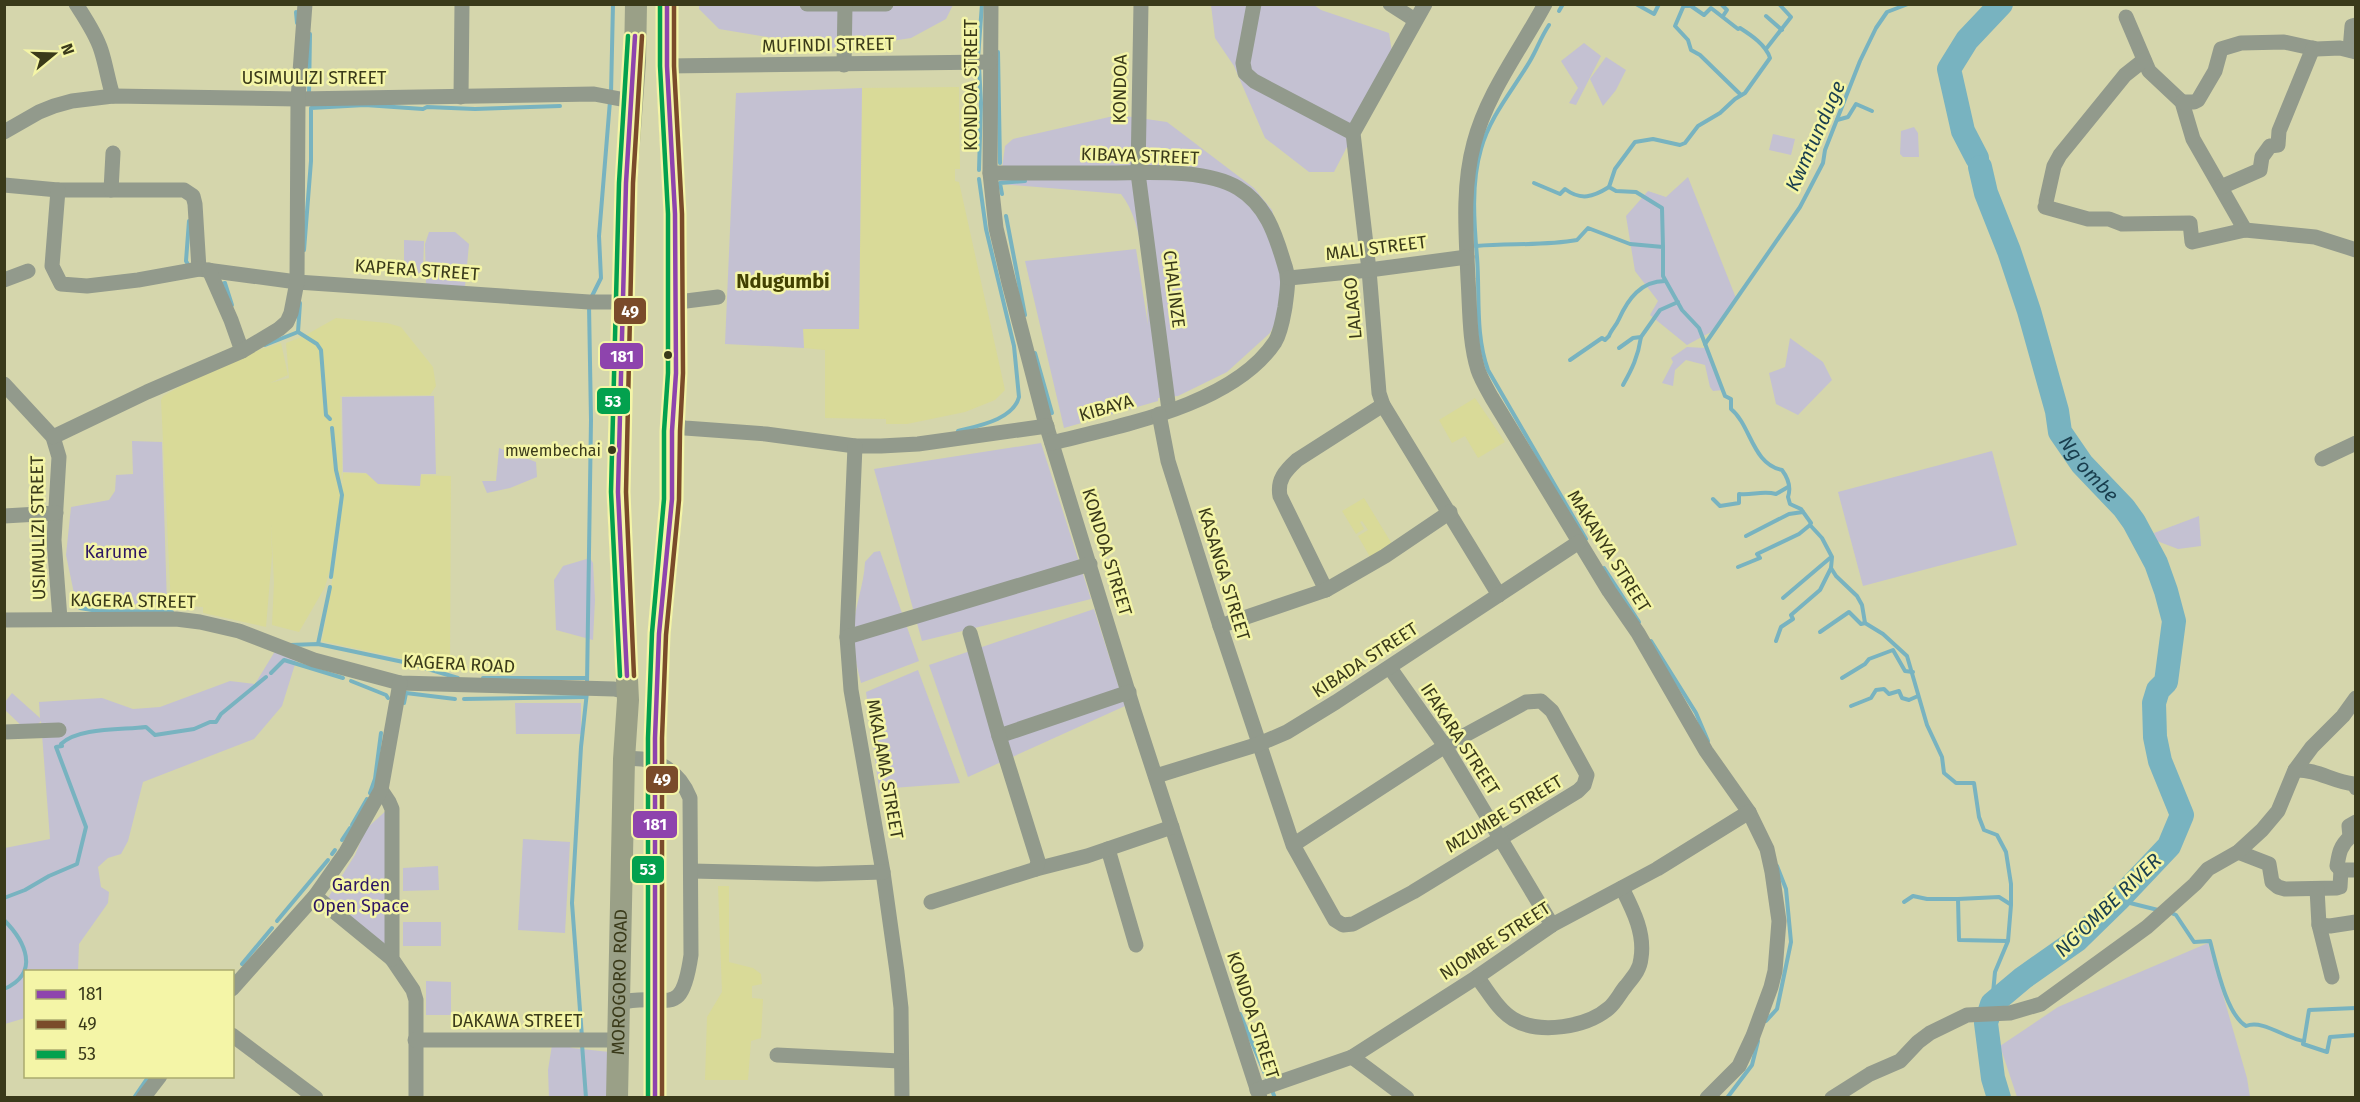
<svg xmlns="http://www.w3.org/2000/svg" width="2360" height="1102" font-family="'Fira Sans',sans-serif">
	<rect width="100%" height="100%" fill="#d5d6ac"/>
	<g fill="#d9da98">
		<polygon points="959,87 960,169 955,169 955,181 959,182 1005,390 995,400 965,412 907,424 886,424 886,419 825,418 825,350 804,348 803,329 859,329 862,88"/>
		<polygon points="336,318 387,323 401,327 433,367 436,386 430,395 340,396 342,465 338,543 325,587 299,632 272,625 274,583 271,523 272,555 266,627 203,613 203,607 171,605 161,400 163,396 212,368 236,357 281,343 288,375 270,383 289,378 286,343 304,336"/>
		<polygon points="1475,398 1505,442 1478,458 1465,436 1452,443 1439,420"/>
		<polygon points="343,473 451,476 450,669 322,641 339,539"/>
		<polygon points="1364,498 1392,544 1370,557 1358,536 1368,530 1362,521 1360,522 1364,529 1356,534 1342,511"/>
		<polygon points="718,886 729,886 729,962 753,968 761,974 762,984 752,986 752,998 763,999 761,1038 751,1041 748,1080 705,1080 707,1017 722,992"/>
	</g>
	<g fill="#c4c1d2">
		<polygon points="699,4 953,5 946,19 911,38 840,49 719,29 699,9"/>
		<polygon points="1211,5 1314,5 1321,10 1389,33 1393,58 1334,172 1309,172 1265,138 1234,66 1215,38"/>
		<polygon points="1584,43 1601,56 1576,105 1569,103 1578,88 1561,61"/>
		<polygon points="1606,57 1626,70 1616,90 1603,106 1590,79"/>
		<polygon points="862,88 859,329 803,329 804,348 725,344 736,93"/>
		<path d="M 1118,115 L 1167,122 L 1254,188 L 1272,210 L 1285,258 L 1286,302 L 1270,333 L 1227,372 L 1178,396 L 1158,398 L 1158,401 L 1064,428 L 1025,261 L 1136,249 L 1148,325 C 1146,287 1145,224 1121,194 L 1000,184 L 1005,146 L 1013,139 Z"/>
		<polygon points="1914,127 1918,133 1919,157 1903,157 1900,154 1901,131"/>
		<polygon points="1773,134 1795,139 1791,155 1769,150"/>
		<polygon points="1688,177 1736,298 1711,332 1687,345 1650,315 1658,301 1635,271 1626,216 1648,191 1666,197"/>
		<polygon points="429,232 455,232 469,244 465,287 434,287 426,283 425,244"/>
		<polygon points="404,240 424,241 423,273 404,272"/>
		<polygon points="1790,338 1823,362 1832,380 1798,415 1776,404 1769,373 1785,367"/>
		<polygon points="1687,347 1705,348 1723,390 1713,391 1710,387 1705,365 1686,360 1675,370 1673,386 1662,383 1673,362 1671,358"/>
		<polygon points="434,396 436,474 421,474 420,486 378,484 366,473 343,472 342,397"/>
		<polygon points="132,441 162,442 167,605 76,603 66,555 71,507 109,500 115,491 116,475 133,474"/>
		<polygon points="1041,443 1091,599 922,641 874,469"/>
		<polygon points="499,448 536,462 537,477 510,488 487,493 482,481 496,481"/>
		<polygon points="1992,451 2017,545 1863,586 1838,492"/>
		<polygon points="2199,516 2201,546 2178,549 2157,541 2154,533"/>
		<path d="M 880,551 L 919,661 L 861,683 C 857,666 852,649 853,632 C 854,608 864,586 865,562 L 874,552 Z"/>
		<polygon points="590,558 593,563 595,600 593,640 556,630 554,580 563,566"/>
		<polygon points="1094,609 1125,706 968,777 929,665"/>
		<polygon points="280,643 296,661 282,706 254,739 143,782 128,841 121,854 108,858 98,867 101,887 109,892 108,903 79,944 78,971 26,972 25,1018 5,1024 5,848 50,839 41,721 29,733 5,710 5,702 12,693 40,718 39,702 102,698 133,709 160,707 230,681 255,684"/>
		<polygon points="918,670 960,783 879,789 866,692"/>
		<polygon points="515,703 581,703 581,734 516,734"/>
		<polygon points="389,808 386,949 326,901 355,855 366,829"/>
		<polygon points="523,839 570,842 565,933 518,930"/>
		<polygon points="438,866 439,890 403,891 403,868"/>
		<rect x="403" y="922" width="38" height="24"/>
		<polygon points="2208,943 2247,1078 2250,1097 2017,1097 2000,1046 2058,1007"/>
		<polygon points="426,981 451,982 451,1015 426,1015"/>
		<polygon points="559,1042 572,1048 610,1052 612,1097 549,1098 548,1070 552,1045"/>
	</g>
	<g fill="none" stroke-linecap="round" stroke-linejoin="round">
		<g stroke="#78b3c0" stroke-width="4">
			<polyline points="1636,4 1654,14 1659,4"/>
			<polyline points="1721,4 1727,10 1723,16"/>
			<polyline points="1684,5 1675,26 1688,40 1691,50 1700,55 1741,95"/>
			<polyline points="1559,11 1563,4"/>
			<polyline points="296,12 297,23"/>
			<polyline points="1766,16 1782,30"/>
			<path d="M 1549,25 C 1541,37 1537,49 1530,61 C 1513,90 1490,116 1481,149 C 1471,183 1474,223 1477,257 C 1480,295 1475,334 1488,370 L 1586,539"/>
			<polyline points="1766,49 1791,17 1779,4"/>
			<polyline points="998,52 1000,163"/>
			<polyline points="978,58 982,4"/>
			<polyline points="979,66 981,103 979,170"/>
			<polyline points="309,94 310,34"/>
			<polyline points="611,94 613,4"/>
			<polyline points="1837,120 1848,117 1856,104 1872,111"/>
			<path d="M 1534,183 L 1560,194 L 1565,189 C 1581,201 1593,197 1609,187"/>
			<polyline points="1002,194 1000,183 1025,181"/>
			<polyline points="1006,216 1025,315"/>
			<polyline points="189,221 186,261 189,266"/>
			<path d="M 1476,246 C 1510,243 1543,246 1577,240 L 1588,228 L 1630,244 L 1663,247 L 1663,276 L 1682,310 L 1699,328 L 1725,396 L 1731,399 L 1731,409 C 1751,425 1752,464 1782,470 C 1788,478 1791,488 1788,497 L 1790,504 L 1801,509 L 1811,523 L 1810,525 L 1822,538 L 1832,557 L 1831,568 L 1836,576 L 1857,596 L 1862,605 L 1865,623 L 1883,634 L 1907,656 L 1927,725 L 1942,757 L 1944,773 L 1956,783 L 1974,783 L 1979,817 L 1984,830 L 1997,835 L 2006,852 L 2011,884 L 2011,905 L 2008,941 L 1995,972 L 1992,1004"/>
			<path d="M 1663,247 L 1662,208 L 1636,192 L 1616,191 L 1609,187 L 1615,169 L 1635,142 L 1653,139 L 1680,145 L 1685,143 L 1698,126 L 1720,113 L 1735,99 L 1745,93 L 1770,58 C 1766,45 1751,35 1740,28 L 1738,29 L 1711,8 L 1704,15 L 1691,6 L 1684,6"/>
			<polyline points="304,250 311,161 311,108 365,105 423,109 427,107 475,109 560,106"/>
			<polyline points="222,284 225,283 232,305"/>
			<polyline points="591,298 601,278 599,236 610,101"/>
			<polyline points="298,332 300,303"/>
			<polyline points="1705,344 1800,207 1823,163 1825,150 1860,61 1876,28 1887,12 1908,4"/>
			<polyline points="265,345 298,332 317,344 321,350 326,415 330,419"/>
			<polyline points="1619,348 1633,338 1641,337 1660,310 1678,302"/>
			<polyline points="1035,353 1052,413"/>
			<path d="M 1570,360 L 1602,338 L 1605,340 L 1609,336 C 1611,330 1616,326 1619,319 C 1628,299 1641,281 1665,281"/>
			<path d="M 1623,385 C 1632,369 1638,357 1641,337"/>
			<path d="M 958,431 C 977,426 1013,420 1019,397 L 1014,346 L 986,229 L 979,179"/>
			<path d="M 1713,499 L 1720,506 L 1739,503 L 1739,494 C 1751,496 1762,490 1776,494 L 1788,487"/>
			<polyline points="1746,536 1789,514 1803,512"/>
			<polyline points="1738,567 1760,558 1757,554 1799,534 1810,525"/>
			<polyline points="1604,568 1639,622"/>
			<polyline points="331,577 342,495 336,470 332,428"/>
			<polyline points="1783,598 1830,558"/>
			<polyline points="80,608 98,611 172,612"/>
			<polyline points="1820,632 1849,612 1861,624 1865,623"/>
			<polyline points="1651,641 1696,713 1708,741"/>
			<polyline points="1776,641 1781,627 1793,619 1791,615 1820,590 1831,568"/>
			<polyline points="318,644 330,587"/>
			<polyline points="290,645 318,644 408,663 458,678"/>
			<polyline points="271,673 284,660 343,678"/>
			<polyline points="483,678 586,678"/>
			<polyline points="1842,678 1865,664 1869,659 1893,650 1905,671 1913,672"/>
			<polyline points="351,681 386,695 388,698"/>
			<polyline points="587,684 591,420 589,305"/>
			<polyline points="464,699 586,697"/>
			<polyline points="404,703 406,693 455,699"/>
			<polyline points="1851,706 1871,698 1876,690 1884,689 1889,694 1899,691 1902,698 1909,700 1918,696"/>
			<polyline points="370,793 375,779 381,733"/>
			<polyline points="352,825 367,799"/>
			<polyline points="342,840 350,828"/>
			<polyline points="332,854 335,850"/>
			<path d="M 4,898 L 25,890 L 49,876 L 77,864 L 86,827 L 56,747 L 62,746 L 61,744 C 78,727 123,730 146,727 L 155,735 L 194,729 L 210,722 L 216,722 L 221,714 L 266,677"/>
			<polyline points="1958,899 1999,897 2010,904"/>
			<polyline points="2118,900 2158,910"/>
			<polyline points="1904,902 1913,896 1927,899 1958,899 1959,940 2007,941"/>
			<path d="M 2169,912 L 2176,915 L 2194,942 L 2210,941 C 2216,963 2226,1014 2246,1026 C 2263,1019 2286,1039 2304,1041 L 2303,1044 L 2327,1052 L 2330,1037 L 2356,1035"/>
			<path d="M 4,920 C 25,941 41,973 4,989"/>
			<polyline points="277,921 328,860"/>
			<polyline points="242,964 272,928"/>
			<polyline points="232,975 233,974"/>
			<polyline points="1240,1014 1268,1081"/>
			<polyline points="1766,1021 1777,1009 1791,942 1786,889 1777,866"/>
			<polyline points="582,1037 572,903 581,747 587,692"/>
			<polyline points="2304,1041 2309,1010 2356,1008"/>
			<polyline points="582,1044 586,1098"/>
			<polyline points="1271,1088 1275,1098"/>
			<polyline points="134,1098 149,1076"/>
			<polyline points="1727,1098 1752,1065 1758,1041"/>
		</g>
		<g stroke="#78b3c0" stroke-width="24">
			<polyline points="1977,158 1963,131 1949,69 1967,40 2001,4"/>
			<path id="s1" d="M 1980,167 L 1986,193 L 2009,251 L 2029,311 L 2057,411 L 2060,432 L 2082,464 L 2124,508 L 2134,522 L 2156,563 L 2166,591 L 2174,621 L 2166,682 L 2158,690 L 2154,703 L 2155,737 L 2160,761 L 2182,815 L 2169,846 L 2118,900 L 2077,940 L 2023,978 L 1992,1004 L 1986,1023 L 1993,1078 L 1999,1098"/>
		</g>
		<g stroke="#929a8c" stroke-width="15">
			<path d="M 76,4 C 85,18 96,34 101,50 C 106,65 108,81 113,96"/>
			<polyline points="807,4 886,4"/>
			<polyline points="991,4 990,173 996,228 1009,283 1045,421 1134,711 1260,1098"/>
			<polyline points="1141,4 1138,173 1169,410"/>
			<polyline points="1254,4 1243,63 1245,73 1254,81 1353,133"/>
			<polyline points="1390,4 1415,20"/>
			<polyline points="1425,4 1353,133 1369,270 1379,393 1383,405 1499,595"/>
			<path d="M 1545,4 C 1521,49 1487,93 1474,143 C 1462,187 1466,233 1468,279 C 1470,309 1469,341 1478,370 C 1481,379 1487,389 1492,398 L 1609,591 L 1638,633 L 1706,751 L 1749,812 L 1767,849 L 1772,872 L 1779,921 L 1775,971 L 1771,987 L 1753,1036 L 1739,1066 L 1707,1098"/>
			<polyline points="2126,17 2149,71 2182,102 2193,139 2245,230"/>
			<polyline points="2350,50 2352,26 2356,25"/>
			<polyline points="844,65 845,5"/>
			<polyline points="667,66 990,62"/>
			<polyline points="461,97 462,4"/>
			<polyline points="2182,102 2194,102 2198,100 2215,71 2221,49 2241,43 2284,42 2316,49 2340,48 2356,52"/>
			<polyline points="4,132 39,112 54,106 72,101 113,96 298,99 594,94 631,101"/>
			<path d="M 990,173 C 1029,173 1069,173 1108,173 C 1146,173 1204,168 1238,188 C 1266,205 1275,233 1284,263 C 1290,279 1287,290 1285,307 C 1283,318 1281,332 1275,342 C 1233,405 1123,425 1052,443"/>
			<polyline points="4,185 58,190 184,190 193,196 195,204 199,269"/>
			<polyline points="2221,187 2260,170 2262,157 2270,146 2278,145 2279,131 2313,48"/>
			<polyline points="58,190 52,266 61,284 87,286 138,280 199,269 297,282 589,302 621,302"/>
			<polyline points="111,190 113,153"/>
			<polyline points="2046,202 2054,166 2060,155 2125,75 2144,60"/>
			<polyline points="2045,207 2088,219 2109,219 2122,224 2190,223 2192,242 2245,230 2315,237 2356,250"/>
			<polyline points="209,270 231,320 242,351"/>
			<polyline points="1289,278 1369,270 1467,257"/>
			<polyline points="4,280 28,271"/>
			<polyline points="675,298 686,301 718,297"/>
			<polyline points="4,384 53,437 59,457 54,540 60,619"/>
			<polyline points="1159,414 1168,461 1220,626 1293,845 1335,920 1343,925 1353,924 1413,892 1578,791 1584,785 1587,775 1552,711 1541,701 1526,702 1445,746 1293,845"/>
			<polyline points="673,425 685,428 766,434 855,446 881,446 918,444 1047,426"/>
			<polyline points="53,437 147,392 242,351 279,329 287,322 291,313 297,282 298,99 305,4"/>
			<polyline points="855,446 847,637 851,690 883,872 897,972 901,1008 902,1098"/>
			<polyline points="2322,459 2356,443"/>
			<polyline points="4,516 56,513"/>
			<path d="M 1326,590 L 1280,496 C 1277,480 1285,471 1297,460 L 1383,405"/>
			<polyline points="4,620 176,619 200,622 239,631 314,660 400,683 614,689 628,692"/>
			<polyline points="1220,626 1326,590 1385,556 1450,512"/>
			<polyline points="847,637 1090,564"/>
			<polyline points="1390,668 1445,746 1552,925"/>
			<polyline points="4,732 59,730"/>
			<polyline points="999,736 1129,692"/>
			<path d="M 2295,770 C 2317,769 2333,782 2354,784 L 2356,788"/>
			<polyline points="1156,776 1259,744 1287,732 1336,702 1579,542"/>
			<polyline points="381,790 389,802 392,809 392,959 413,990 416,1000 416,1098"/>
			<polyline points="1108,849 1136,945"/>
			<polyline points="2238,852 2269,864 2272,882 2278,887 2285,889 2337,888 2340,887 2341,870 2356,870"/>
			<polyline points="1036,869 1087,856 1172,827"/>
			<path d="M 2341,870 L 2337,866 C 2339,853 2340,846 2350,837 L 2349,826 L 2356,822"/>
			<polyline points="692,871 817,874 883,872"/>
			<polyline points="2317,889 2319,925 2332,977"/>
			<polyline points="315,896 392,959"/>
			<polyline points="931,902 1036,869 1038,861 999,736 970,633"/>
			<polyline points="2319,925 2330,926 2356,922"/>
			<path d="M 1477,977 C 1488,991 1498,1010 1513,1019 C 1540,1035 1587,1027 1609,1008 C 1616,1002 1620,993 1626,986 C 1633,977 1640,970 1641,958 C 1645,933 1633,910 1622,888"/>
			<polyline points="232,989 315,896 346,852 381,790 400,683"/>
			<path d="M 619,1003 C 667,990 681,1024 691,955 L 690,798 C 678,769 655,756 624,759"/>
			<polyline points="232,1035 316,1098"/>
			<polyline points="415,1040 619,1040"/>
			<polyline points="777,1055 900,1061"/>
			<polyline points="1352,1057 1407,1098"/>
			<polyline points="1257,1090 1352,1057 1477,977 1552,925 1657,869 1749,812"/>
			<polyline points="143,1098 160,1076"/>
			<polyline points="1832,1098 1870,1074 1900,1061 1918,1042 1930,1033 1967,1015 2010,1013 2041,1004 2147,927 2195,884 2208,869 2238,852 2262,830 2278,811 2295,770 2312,747 2343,716 2356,698"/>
		</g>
		<g stroke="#9aa087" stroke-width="22">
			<path id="s2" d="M 617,1098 L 624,759 L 628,700 L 618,492 L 626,183 L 635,62 L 636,4"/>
			<polyline points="655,1098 655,738 659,634 672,499 672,431 676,373 675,214 667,66 667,4"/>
		</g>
		<g stroke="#f4f5a7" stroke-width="9">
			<g id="bus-1">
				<polyline points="627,676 618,492 626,183 635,36"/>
				<polyline points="655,1098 655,738 659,634 672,499 672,431 676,373 675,214 667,66 667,4"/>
			</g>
		</g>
		<g stroke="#f4f5a7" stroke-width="9">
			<g id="bus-2">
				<polyline points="634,676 626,492 633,183 642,36"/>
				<polyline points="662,1098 662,738 666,635 679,500 680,431 683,373 682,214 674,66 674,4"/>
			</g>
		</g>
		<g stroke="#f4f5a7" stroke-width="9">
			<g id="bus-3">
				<polyline points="620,676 611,492 619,183 628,36"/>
				<polyline points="648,1098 648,738 652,633 664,499 664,431 668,373 668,214 660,66 660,4"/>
			</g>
		</g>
		<use href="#bus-1" stroke="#8e44ad" stroke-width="4.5"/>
		<use href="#bus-2" stroke="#7a4b2a" stroke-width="4.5"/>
		<use href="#bus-3" stroke="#03a14e" stroke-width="4.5"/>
	</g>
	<g fill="#3a3a1a" stroke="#f4f5a7" stroke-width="2">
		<circle cx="668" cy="355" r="5"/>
		<circle cx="612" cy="450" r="5"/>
	</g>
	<g text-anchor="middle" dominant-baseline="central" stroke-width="5" stroke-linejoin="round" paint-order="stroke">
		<g font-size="16" fill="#3a3a1a" stroke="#f4f5a7" text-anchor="end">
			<text x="601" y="450">mwembechai</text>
		</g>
		<g font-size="18" fill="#3a3a1a" stroke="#f4f5a7">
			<text transform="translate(828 45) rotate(-1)">MUFINDI STREET</text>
			<text x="314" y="78">USIMULIZI STREET</text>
			<text transform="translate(971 85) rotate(-90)">KONDOA STREET</text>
			<text transform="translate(1120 89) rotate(-89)">KONDOA</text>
			<text transform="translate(1140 156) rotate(2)">KIBAYA STREET</text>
			<text transform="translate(1376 248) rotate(-7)">MALI STREET</text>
			<text transform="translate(417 270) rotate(4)">KAPERA STREET</text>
			<text transform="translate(1174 289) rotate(83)">CHALINZE</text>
			<text transform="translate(1353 308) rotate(-95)">LALAGO</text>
			<text transform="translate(1106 408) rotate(-16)">KIBAYA</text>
			<text transform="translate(38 528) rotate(-91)">USIMULIZI STREET</text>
			<text transform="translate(1609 551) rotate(58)">MAKANYA STREET</text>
			<text transform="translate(1107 552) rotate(73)">KONDOA STREET</text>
			<text transform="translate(1224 574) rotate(73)">KASANGA STREET</text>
			<text transform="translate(133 601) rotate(1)">KAGERA STREET</text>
			<text transform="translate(1365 660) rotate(-33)">KIBADA STREET</text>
			<text transform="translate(459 664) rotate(3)">KAGERA ROAD</text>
			<text transform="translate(1460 739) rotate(57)">IFAKARA STREET</text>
			<text transform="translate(885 769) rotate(80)">MKALAMA STREET</text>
			<text transform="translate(1504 814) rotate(-31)">MZUMBE STREET</text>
			<text transform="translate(1495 941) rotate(-33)">NJOMBE STREET</text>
			<text stroke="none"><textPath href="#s2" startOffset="116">MOROGORO ROAD</textPath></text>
			<text transform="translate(1253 1015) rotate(72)">KONDOA STREET</text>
			<text x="517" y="1021">DAKAWA STREET</text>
		</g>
		<g font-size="18" fill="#2d1664" stroke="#f4f5a7">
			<text x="116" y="552">Karume</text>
			<text x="361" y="885">Garden<tspan x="361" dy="21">Open Space</tspan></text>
		</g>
		<g font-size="20" font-style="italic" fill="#193e4e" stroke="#f4f5a7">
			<text transform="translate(1815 136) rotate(-66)">Kwmtunduge</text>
			<text stroke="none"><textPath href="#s1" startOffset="324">Ng'ombe</textPath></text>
			<text transform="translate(2108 905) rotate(-44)">NG'OMBE RIVER</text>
		</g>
		<g font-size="20" font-weight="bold" fill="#424101" stroke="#f4f5a7">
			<text x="783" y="281">Ndugumbi</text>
		</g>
	</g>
	<g stroke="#f4f5a7" stroke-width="2">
		<rect x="613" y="297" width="34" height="28" rx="6" fill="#7a4b2a"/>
		<rect x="599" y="342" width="45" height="28" rx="6" fill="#8e44ad"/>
		<rect x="596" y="387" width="35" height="28" rx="6" fill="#03a14e"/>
		<rect x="645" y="765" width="34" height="29" rx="6" fill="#7a4b2a"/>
		<rect x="632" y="810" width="46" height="29" rx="6" fill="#8e44ad"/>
		<rect x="631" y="855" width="34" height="29" rx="6" fill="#03a14e"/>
	</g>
	<g font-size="16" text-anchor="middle" font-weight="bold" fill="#fff">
		<text x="630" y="317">49</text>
		<text x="622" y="362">181</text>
		<text x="613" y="407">53</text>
		<text x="662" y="785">49</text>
		<text x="655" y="830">181</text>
		<text x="648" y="875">53</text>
	</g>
	<rect width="2360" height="1102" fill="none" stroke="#3a3a1a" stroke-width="12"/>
	<rect x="24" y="970" width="210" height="108" fill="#f4f5a7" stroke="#aaaa6f" stroke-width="1.5"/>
	<rect x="36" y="990" width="30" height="9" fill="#8e44ad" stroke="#aaaa6f" stroke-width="1.5"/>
	<text x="78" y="1000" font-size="18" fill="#3a3a1a">181</text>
	<rect x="36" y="1020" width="30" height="9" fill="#7a4b2a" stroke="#aaaa6f" stroke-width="1.5"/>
	<text x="78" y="1030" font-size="18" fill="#3a3a1a">49</text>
	<rect x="36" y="1050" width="30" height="9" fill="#03a14e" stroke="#aaaa6f" stroke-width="1.5"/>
	<text x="78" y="1060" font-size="18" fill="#3a3a1a">53</text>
	<g transform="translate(54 54) rotate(71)" stroke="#f4f5a7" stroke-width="4.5" paint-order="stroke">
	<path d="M0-4.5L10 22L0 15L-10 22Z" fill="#3a3a1a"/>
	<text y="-9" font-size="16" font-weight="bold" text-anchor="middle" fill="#3a3a1a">N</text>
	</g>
</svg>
